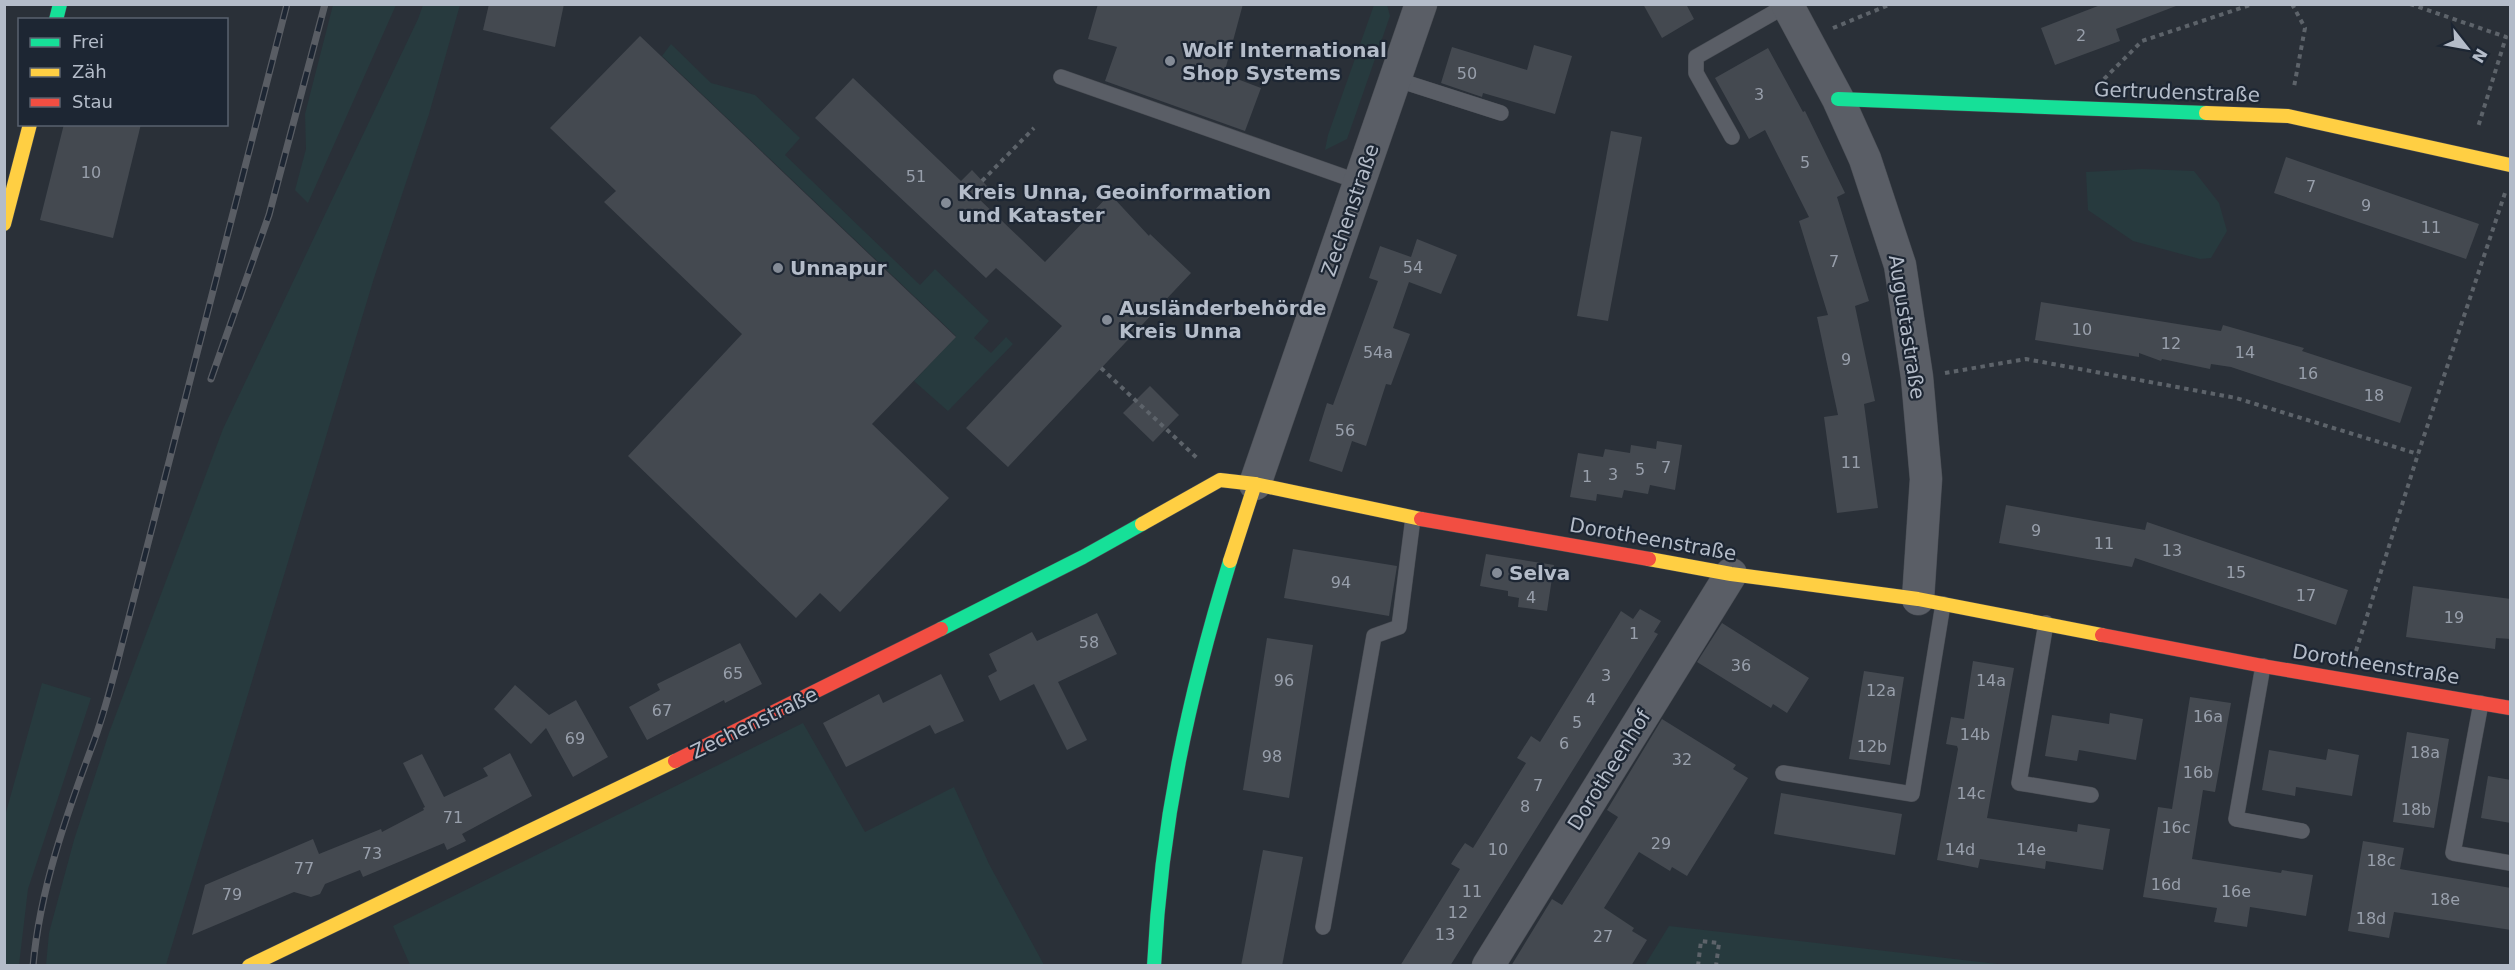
<svg xmlns="http://www.w3.org/2000/svg" width="2515" height="970" font-family="'DejaVu Sans',sans-serif">
	<rect width="100%" height="100%" fill="#2a3038"/>
	<g fill="#273a3e">
		<polygon points="333,5 396,5 308,203 295,190 306,149 305,114"/>
		<polygon points="423,5 460,5 429,114 374,278 166,965 46,965 49,933 74,840 109,733 223,429 418,19"/>
		<polygon points="1374,5 1387,5 1390,16 1347,139 1325,150 1328,135"/>
		<polygon points="671,44 711,83 755,95 800,138 785,155 920,285 935,269 989,321 974,338 991,353 1006,337 1013,344 948,411 914,381 956,336 662,56"/>
		<polygon points="2142,169 2194,171 2219,203 2227,231 2211,258 2200,259 2133,241 2088,210 2086,172"/>
		<polygon points="42,683 91,698 28,889 19,965 5,965 5,816"/>
		<polygon points="803,723 865,832 954,787 989,864 1044,965 410,965 393,926"/>
		<polygon points="1669,926 2006,965 1645,965"/>
	</g>
	<g fill="#444950">
		<polygon points="489,4 564,4 555,47 483,30"/>
		<polygon points="1098,4 1243,4 1224,74 1261,88 1245,131 1105,81 1117,47 1088,39"/>
		<polygon points="1643,4 1686,4 1694,19 1662,38"/>
		<polygon points="2103,4 2176,4 2176,6 2116,29 2120,41 2055,65 2041,28"/>
		<polygon points="640,36 956,337 872,424 949,498 840,612 820,593 796,618 628,456 742,334 604,202 616,191 550,128"/>
		<polygon points="1534,45 1572,56 1555,114 1483,93 1482,97 1441,83 1452,47 1527,70"/>
		<polygon points="1768,48 1803,112 1805,111 1845,193 1837,197 1869,301 1855,306 1875,401 1864,404 1878,508 1837,513 1824,417 1838,415 1817,317 1828,315 1799,221 1809,217 1765,130 1749,139 1715,78"/>
		<polygon points="853,78 961,181 972,170 988,187 978,198 1045,262 1110,194 1149,236 1150,234 1191,273 1008,467 966,428 1062,326 996,268 986,278 815,118"/>
		<polygon points="64,124 141,124 113,238 40,220"/>
		<polygon points="1611,131 1642,137 1608,321 1577,316"/>
		<polygon points="2286,157 2479,224 2466,259 2274,193"/>
		<polygon points="1417,239 1457,255 1441,294 1409,282 1393,328 1410,334 1391,385 1386,384 1366,446 1352,441 1342,472 1309,461 1327,403 1333,405 1378,281 1369,278 1380,246 1411,257"/>
		<polygon points="2041,302 2221,331 2223,325 2304,348 2302,351 2412,387 2400,423 2231,367 2211,364 2210,369 2162,359 2161,361 2139,353 2139,357 2035,340"/>
		<polygon points="1150,386 1179,415 1153,442 1123,413"/>
		<polygon points="1657,441 1682,445 1675,490 1650,485 1648,494 1624,490 1622,498 1597,494 1596,501 1570,497 1578,453 1603,457 1605,449 1630,453 1631,445 1656,449"/>
		<polygon points="2006,505 2145,530 2147,522 2348,590 2336,625 2135,558 2132,567 1999,543"/>
		<polygon points="1293,549 1397,566 1389,616 1284,598"/>
		<polygon points="1486,554 1554,565 1547,611 1518,607 1519,598 1508,596 1508,591 1480,586"/>
		<polygon points="2413,586 2511,599 2511,639 2496,638 2495,649 2406,637"/>
		<polygon points="1640,609 1661,621 1654,632 1658,634 1450,966 1400,966 1460,869 1451,864 1458,853 1465,843 1473,848 1526,763 1517,758 1531,736 1540,742 1621,611 1633,619"/>
		<polygon points="1097,613 1117,654 1058,682 1087,740 1067,750 1034,684 1000,701 988,676 997,671 989,654 1032,632 1037,641"/>
		<polygon points="1722,623 1809,678 1787,713 1773,704 1771,708 1697,662"/>
		<polygon points="1267,638 1313,645 1289,798 1243,790"/>
		<polygon points="740,643 762,684 725,703 724,700 647,740 629,707 660,690 657,684"/>
		<polygon points="1973,661 2014,668 1987,818 2077,832 2078,824 2110,829 2103,870 2046,861 2045,869 1980,859 1978,868 1937,860 1958,749 1957,746 1946,744 1951,717 1964,719"/>
		<polygon points="1864,671 1904,677 1890,765 1849,759"/>
		<polygon points="941,674 964,721 935,734 930,725 846,767 823,723 879,694 883,703"/>
		<polygon points="515,685 549,715 576,700 608,757 573,777 546,728 531,744 494,709"/>
		<polygon points="2190,697 2231,703 2215,792 2203,790 2192,859 2281,873 2282,870 2313,875 2306,916 2250,907 2247,927 2214,922 2217,908 2143,897 2158,807 2172,809"/>
		<polygon points="2110,713 2143,719 2136,760 2079,750 2077,761 2045,756 2052,715 2109,724"/>
		<polygon points="1662,719 1736,765 1733,769 1748,778 1687,876 1672,867 1670,871 1639,852 1604,908 1634,928 1632,931 1647,940 1631,966 1511,966 1552,899 1562,905 1618,817 1607,810"/>
		<polygon points="2407,732 2449,739 2434,828 2393,822"/>
		<polygon points="2328,749 2359,755 2352,796 2296,787 2295,796 2262,790 2269,750 2326,760"/>
		<polygon points="510,753 532,796 462,834 466,841 447,850 444,843 363,877 360,870 325,884 320,894 311,897 294,892 192,935 205,885 313,839 319,854 381,829 382,832 424,810 423,808 425,807 403,763 422,754 444,797 488,776 483,768"/>
		<polygon points="2488,776 2511,780 2511,823 2481,818"/>
		<polygon points="1781,793 1902,814 1895,855 1774,834"/>
		<polygon points="2363,841 2404,848 2400,869 2511,888 2511,930 2394,912 2389,938 2348,931"/>
		<polygon points="1263,850 1303,857 1282,966 1241,966"/>
	</g>
	<g fill="none" stroke-linecap="round" stroke-linejoin="round">
		<g stroke="#484c53" stroke-width="16">
			<g id="lane">
				<polyline points="1061,77 1359,182"/>
				<polyline points="1395,79 1501,113"/>
				<polyline points="1732,137 1696,73 1696,57 1787,5"/>
				<polyline points="2046,623 2019,783 2091,795"/>
				<polyline points="2263,666 2236,819 2302,831"/>
				<polyline points="2481,703 2453,853 2510,863"/>
				<polyline points="1783,773 1912,794 1943,604"/>
				<polyline points="1323,927 1374,636 1399,627 1413,518"/>
			</g>
		</g>
		<g stroke="#484c53" stroke-width="33">
			<g id="street">
				<polyline points="1787,4 1838,99 1865,159 1900,265 1917,377 1926,479 1918,599"/>
				<polyline points="1255,484 1421,4"/>
				<polyline points="1488,966 1731,574"/>
			</g>
		</g>
		<g stroke="#484c53" stroke-width="15">
			<g id="fast">
				<polyline points="56,20 60,4"/>
				<polyline points="1838,99 2206,113"/>
				<polyline points="941,629 1083,557 1142,524"/>
				<path d="M 1154,966 C 1161,823 1188,698 1230,561"/>
			</g>
		</g>
		<g stroke="#484c53" stroke-width="15">
			<g id="slow">
				<polyline points="2206,113 2288,116 2510,165"/>
				<polyline points="4,224 30,124"/>
				<polyline points="1142,524 1220,480 1255,484 1421,519"/>
				<polyline points="1649,559 1731,574 1918,599 2102,635"/>
				<polyline points="1230,561 1255,484"/>
				<polyline points="249,966 675,761"/>
			</g>
		</g>
		<g stroke="#484c53" stroke-width="15">
			<g id="jam">
				<polyline points="1421,519 1649,559"/>
				<polyline points="2102,635 2263,666 2510,708"/>
				<polyline points="675,761 941,629"/>
			</g>
		</g>
		<g stroke="#5d636a" stroke-width="4" stroke-dasharray="4.5 4.5" stroke-linecap="butt">
			<polyline points="2292,4 2305,28 2294,87"/>
			<polyline points="2410,4 2506,37 2478,127"/>
			<polyline points="1833,28 1891,4"/>
			<polyline points="2104,79 2142,41 2253,4"/>
			<polyline points="982,181 1034,128"/>
			<polyline points="1101,368 1197,458"/>
			<polyline points="1945,373 2026,359 2236,398 2418,454"/>
			<polyline points="2356,651 2418,454 2505,193"/>
			<polyline points="1698,966 1701,941 1719,943 1716,966"/>
		</g>
		<use href="#lane" stroke="#5a5e66" stroke-width="15"/>
		<use href="#street" stroke="#5a5e66" stroke-width="32"/>
		<use href="#fast" stroke="#16e098" stroke-width="14"/>
		<use href="#slow" stroke="#ffcf43" stroke-width="14"/>
		<use href="#jam" stroke="#f24e42" stroke-width="14"/>
		<g stroke="#595d64" stroke-width="7">
			<g id="rail">
				<polyline points="211,379 269,215 325,4"/>
				<path d="M 33,966 C 40,888 67,813 94,741 C 105,711 113,679 121,648 L 287,4"/>
			</g>
		</g>
		<use href="#rail" stroke="#1d2633" stroke-width="4.5" stroke-dasharray="14" stroke-linecap="butt"/>
	</g>
	<g fill="#848b96" stroke="#1d2633" stroke-width="2">
		<circle cx="1170" cy="61" r="6"/>
		<circle cx="946" cy="203" r="6"/>
		<circle cx="778" cy="268" r="6"/>
		<circle cx="1107" cy="320" r="6"/>
		<circle cx="1497" cy="573" r="6"/>
	</g>
	<g text-anchor="middle" dominant-baseline="central" stroke-width="4.5" stroke-linejoin="round" paint-order="stroke">
		<g font-size="16" fill="#989fab">
			<text x="2081" y="35">2</text>
			<text x="1467" y="73">50</text>
			<text x="1759" y="94">3</text>
			<text x="1805" y="162">5</text>
			<text x="91" y="172">10</text>
			<text x="916" y="176">51</text>
			<text x="2311" y="186">7</text>
			<text x="2366" y="205">9</text>
			<text x="2431" y="227">11</text>
			<text x="1834" y="261">7</text>
			<text x="1413" y="267">54</text>
			<text x="2082" y="329">10</text>
			<text x="2171" y="343">12</text>
			<text x="1378" y="352">54a</text>
			<text x="2245" y="352">14</text>
			<text x="1846" y="359">9</text>
			<text x="2308" y="373">16</text>
			<text x="2374" y="395">18</text>
			<text x="1345" y="430">56</text>
			<text x="1851" y="462">11</text>
			<text x="1666" y="467">7</text>
			<text x="1640" y="469">5</text>
			<text x="1613" y="474">3</text>
			<text x="1587" y="476">1</text>
			<text x="2036" y="530">9</text>
			<text x="2104" y="543">11</text>
			<text x="2172" y="550">13</text>
			<text x="2236" y="572">15</text>
			<text x="1341" y="582">94</text>
			<text x="2306" y="595">17</text>
			<text x="1531" y="597">4</text>
			<text x="2454" y="617">19</text>
			<text x="1634" y="633">1</text>
			<text x="1089" y="642">58</text>
			<text x="1741" y="665">36</text>
			<text x="733" y="673">65</text>
			<text x="1606" y="675">3</text>
			<text x="1284" y="680">96</text>
			<text x="1991" y="680">14a</text>
			<text x="1881" y="690">12a</text>
			<text x="1591" y="699">4</text>
			<text x="662" y="710">67</text>
			<text x="2208" y="716">16a</text>
			<text x="1577" y="722">5</text>
			<text x="1975" y="734">14b</text>
			<text x="575" y="738">69</text>
			<text x="1564" y="743">6</text>
			<text x="1872" y="746">12b</text>
			<text x="2425" y="752">18a</text>
			<text x="1272" y="756">98</text>
			<text x="1682" y="759">32</text>
			<text x="2198" y="772">16b</text>
			<text x="1538" y="785">7</text>
			<text x="1971" y="793">14c</text>
			<text x="1525" y="806">8</text>
			<text x="2416" y="809">18b</text>
			<text x="453" y="817">71</text>
			<text x="2176" y="827">16c</text>
			<text x="1661" y="843">29</text>
			<text x="1498" y="849">10</text>
			<text x="1960" y="849">14d</text>
			<text x="2031" y="849">14e</text>
			<text x="372" y="853">73</text>
			<text x="2381" y="860">18c</text>
			<text x="304" y="868">77</text>
			<text x="2166" y="884">16d</text>
			<text x="1472" y="891">11</text>
			<text x="2236" y="891">16e</text>
			<text x="232" y="894">79</text>
			<text x="2445" y="899">18e</text>
			<text x="1458" y="912">12</text>
			<text x="2371" y="918">18d</text>
			<text x="1445" y="934">13</text>
			<text x="1603" y="936">27</text>
		</g>
		<g font-size="20" font-weight="bold" fill="#b4bcc9" stroke="#1d2633" text-anchor="start">
			<text x="1182" y="50">Wolf International<tspan x="1182" dy="23">Shop Systems</tspan></text>
			<text x="958" y="192">Kreis Unna, Geoinformation<tspan x="958" dy="23">und Kataster</tspan></text>
			<text x="790" y="268">Unnapur</text>
			<text x="1119" y="308">Ausländerbehörde<tspan x="1119" dy="23">Kreis Unna</tspan></text>
			<text x="1509" y="573">Selva</text>
		</g>
		<g font-size="20" fill="#b4bcc9" stroke="#1d2633">
			<text transform="translate(2177 92) rotate(2)">Gertrudenstraße</text>
			<text transform="translate(1350 210) rotate(-71)">Zechenstraße</text>
			<text transform="translate(1907 327) rotate(81)">Augustastraße</text>
			<text transform="translate(1653 539) rotate(10)">Dorotheenstraße</text>
			<text transform="translate(2376 664) rotate(9)">Dorotheenstraße</text>
			<text transform="translate(754 723) rotate(-26)">Zechenstraße</text>
			<text transform="translate(1609 770) rotate(-58)">Dorotheenhof</text>
		</g>
	</g>
	<rect width="2515" height="970" fill="none" stroke="#b4bcc9" stroke-width="12"/>
	<rect x="18" y="18" width="210" height="108" fill="#1d2633" stroke="#59626f" stroke-width="1.5"/>
	<rect x="30" y="38" width="30" height="9" fill="#16e098" stroke="#59626f" stroke-width="1.5"/>
	<text x="72" y="48" font-size="18" fill="#b4bcc9">Frei</text>
	<rect x="30" y="68" width="30" height="9" fill="#ffcf43" stroke="#59626f" stroke-width="1.5"/>
	<text x="72" y="78" font-size="18" fill="#b4bcc9">Zäh</text>
	<rect x="30" y="98" width="30" height="9" fill="#f24e42" stroke="#59626f" stroke-width="1.5"/>
	<text x="72" y="108" font-size="18" fill="#b4bcc9">Stau</text>
	<g transform="translate(2467 48) rotate(121)" stroke="#1d2633" stroke-width="4.5" paint-order="stroke">
	<path d="M0-4.5L10 22L0 15L-10 22Z" fill="#b4bcc9"/>
	<text y="-9" font-size="16" font-weight="bold" text-anchor="middle" fill="#b4bcc9">N</text>
	</g>
</svg>
